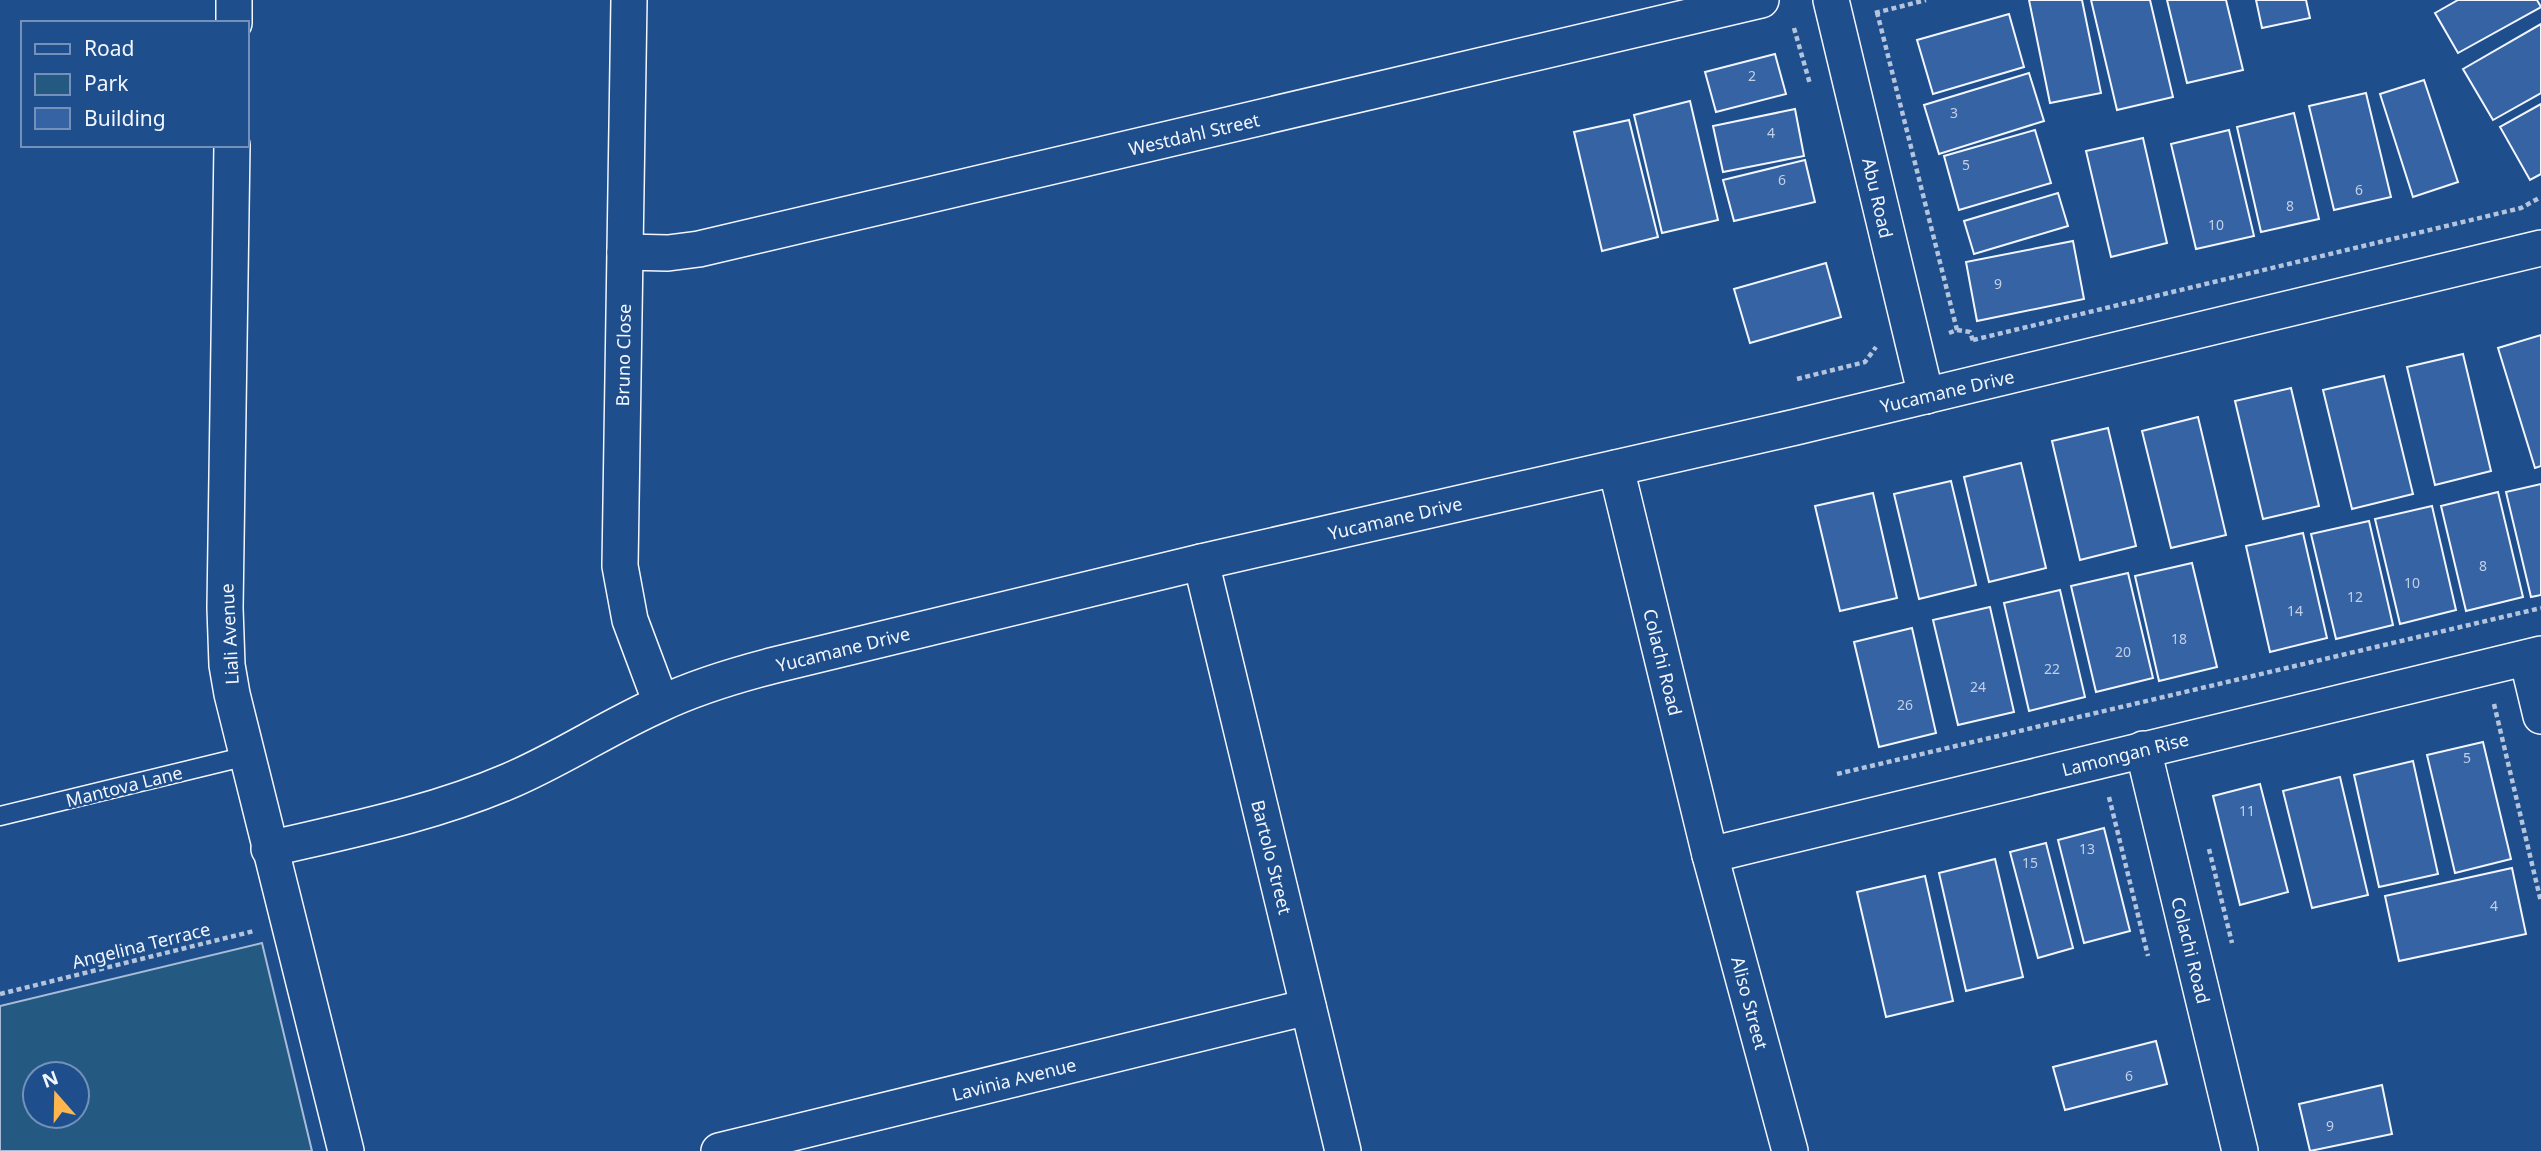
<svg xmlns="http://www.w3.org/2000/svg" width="2541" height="1151" font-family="'Noto Sans',sans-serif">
	<rect width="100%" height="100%" fill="#1f4e8c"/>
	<path fill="#245a82" stroke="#a8bbd7" stroke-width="2" fill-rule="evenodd" d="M 262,943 L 312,1151 L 0,1151 L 0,1006 ZM 35,1074 L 77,1074 L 77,1116 L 35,1116 Z"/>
	<g fill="#3563a3" stroke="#f2f6ff" stroke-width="2">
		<polygon points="2029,0 2082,0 2101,93 2050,103"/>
		<polygon points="2091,0 2150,0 2173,97 2117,110"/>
		<polygon points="2167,0 2226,0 2243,70 2187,83"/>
		<polygon points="2256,0 2306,0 2310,18 2262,28"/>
		<polygon points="2458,0 2537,0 2541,7 2458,53 2435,13"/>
		<polygon points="2009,14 2024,67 1933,94 1917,40"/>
		<polygon points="2541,24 2541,93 2493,120 2463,69"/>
		<polygon points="1775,54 1786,94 1716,112 1705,72"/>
		<polygon points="2029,73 2044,121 1939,154 1924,105"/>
		<polygon points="2424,80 2458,182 2413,197 2380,94"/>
		<polygon points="2366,93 2391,197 2334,210 2309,106"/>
		<polygon points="1690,101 1718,220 1662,233 1634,115"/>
		<polygon points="2541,104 2541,174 2530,180 2500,127"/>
		<polygon points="1795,109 1804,156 1723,172 1713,126"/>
		<polygon points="2294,113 2319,219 2261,232 2237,127"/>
		<polygon points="1629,120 1658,237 1602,251 1574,132"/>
		<polygon points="2035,130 2051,183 1959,210 1944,156"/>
		<polygon points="2229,130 2254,236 2196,249 2171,144"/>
		<polygon points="2143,138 2167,243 2111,257 2086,151"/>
		<polygon points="1805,160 1815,202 1734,221 1723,180"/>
		<polygon points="2058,193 2068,226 1974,254 1964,221"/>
		<polygon points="2073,241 2084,299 1977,321 1966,262"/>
		<polygon points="1826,263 1841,317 1750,343 1734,289"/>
		<polygon points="2541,335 2541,466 2535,468 2498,348"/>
		<polygon points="2463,354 2491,471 2435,485 2407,367"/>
		<polygon points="2384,376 2413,494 2352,509 2323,390"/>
		<polygon points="2291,388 2319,506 2263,519 2235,401"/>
		<polygon points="2198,417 2226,535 2171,548 2142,431"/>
		<polygon points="2108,428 2136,546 2080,560 2052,441"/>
		<polygon points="2021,463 2046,568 1989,582 1964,477"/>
		<polygon points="1951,481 1976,585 1919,599 1894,494"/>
		<polygon points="2541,484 2541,595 2531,597 2506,492"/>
		<polygon points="2498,492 2523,597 2466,611 2441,506"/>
		<polygon points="1873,493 1897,598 1840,611 1815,506"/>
		<polygon points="2432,506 2456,610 2400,624 2375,519"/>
		<polygon points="2369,521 2393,625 2336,639 2311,534"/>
		<polygon points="2303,533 2327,638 2270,652 2246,546"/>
		<polygon points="2192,563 2217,667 2159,681 2135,576"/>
		<polygon points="2128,573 2153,678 2096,692 2071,586"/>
		<polygon points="2060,590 2085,697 2029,711 2004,603"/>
		<polygon points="1990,607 2014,712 1958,725 1933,620"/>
		<polygon points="1912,628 1936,733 1879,747 1854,642"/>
		<polygon points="2483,742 2511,859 2455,873 2427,755"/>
		<polygon points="2413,761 2438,874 2379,887 2354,775"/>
		<polygon points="2340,777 2368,895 2312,908 2283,791"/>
		<polygon points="2260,784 2288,892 2240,905 2213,796"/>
		<polygon points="2104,828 2130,931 2084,943 2058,840"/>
		<polygon points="2046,843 2073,948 2038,958 2010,852"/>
		<polygon points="1995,859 2023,977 1966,991 1939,873"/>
		<polygon points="2512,868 2526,934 2399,961 2385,896"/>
		<polygon points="1925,876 1953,1001 1886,1017 1857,892"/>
		<polygon points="2156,1041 2167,1084 2065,1110 2053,1067"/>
		<polygon points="2382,1085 2392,1134 2310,1151 2299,1104"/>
	</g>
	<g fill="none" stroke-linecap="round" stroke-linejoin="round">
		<g stroke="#f2f6ff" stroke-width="21">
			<polyline id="lane" points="0,816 247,756"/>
		</g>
		<g stroke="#f2f6ff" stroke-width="38">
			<g id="street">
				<polyline points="629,0 620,566 630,620 661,703"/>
				<polyline points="1831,0 1926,396"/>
				<polyline points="234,23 234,0"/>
				<polyline points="232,145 225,608 227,665 232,694 346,1151"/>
				<polyline points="625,252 668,253 699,249 1761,0"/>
				<polyline points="1616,468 1710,855 1790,1151"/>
				<polyline points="1201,562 1343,1151"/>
				<polyline points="2527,658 2541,716"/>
				<polyline points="2143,749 2240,1151"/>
				<path d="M 269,849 C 350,830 432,814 509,781 C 561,759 608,727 660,704 C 696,687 736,675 775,665 L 1201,562 L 1796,427 L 2541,248"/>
				<polyline points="1710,855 2541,654"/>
				<polyline points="719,1151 1308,1007"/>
			</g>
		</g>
		<g stroke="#b3c4dc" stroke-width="4.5" stroke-dasharray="5 3.5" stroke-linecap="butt">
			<polyline points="1877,12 1957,330 1949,333"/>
			<polyline points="1875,13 1926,0"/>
			<polyline points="1794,28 1810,84"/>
			<polyline points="1957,330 1970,332 1973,341"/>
			<polyline points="1973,340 2521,208 2541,197"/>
			<polyline points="1797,379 1865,362 1876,347"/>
			<polyline points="2494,704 2541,902"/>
			<polyline points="1837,774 2541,608"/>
			<polyline points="2109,797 2148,956"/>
			<polyline points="2209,849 2232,943"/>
			<polyline points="0,994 254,931"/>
		</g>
		<use href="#lane" stroke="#1f4e8c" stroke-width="18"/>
		<use href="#street" stroke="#1f4e8c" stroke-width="35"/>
	</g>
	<g text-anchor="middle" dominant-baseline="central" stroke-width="5" stroke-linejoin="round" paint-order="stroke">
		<g font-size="14" fill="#c3d1e8">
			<text x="1752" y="75">2</text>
			<text x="1954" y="112">3</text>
			<text x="1771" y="132">4</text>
			<text x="1966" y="164">5</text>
			<text x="1782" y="179">6</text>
			<text x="2359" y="189">6</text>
			<text x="2290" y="205">8</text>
			<text x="2216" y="224">10</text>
			<text x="1998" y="283">9</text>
			<text x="2483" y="565">8</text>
			<text x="2412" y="582">10</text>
			<text x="2355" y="596">12</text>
			<text x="2295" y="610">14</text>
			<text x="2179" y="638">18</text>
			<text x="2123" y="651">20</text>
			<text x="2052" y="668">22</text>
			<text x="1978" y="686">24</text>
			<text x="1905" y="704">26</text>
			<text x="2467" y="757">5</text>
			<text x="2247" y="810">11</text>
			<text x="2087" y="848">13</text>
			<text x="2030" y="862">15</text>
			<text x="2494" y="905">4</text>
			<text x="2129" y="1075">6</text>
			<text x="2330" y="1125">9</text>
		</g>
		<g font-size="18" fill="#f2f6ff" stroke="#1f4e8c">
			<text transform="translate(1194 134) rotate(-13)">Westdahl Street</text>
			<text transform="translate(1878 198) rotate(77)">Abu Road</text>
			<text transform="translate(623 355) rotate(-89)">Bruno Close</text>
			<text transform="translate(1947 391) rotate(-13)">Yucamane Drive</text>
			<text transform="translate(1395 518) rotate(-13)">Yucamane Drive</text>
			<text transform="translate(229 634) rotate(-93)">Liali Avenue</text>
			<text transform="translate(843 649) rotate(-14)">Yucamane Drive</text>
			<text transform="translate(1663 662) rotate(76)">Colachi Road</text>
			<text transform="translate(2125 754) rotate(-14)">Lamongan Rise</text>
			<text transform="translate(124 786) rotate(-14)">Mantova Lane</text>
			<text transform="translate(1272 857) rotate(76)">Bartolo Street</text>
			<text transform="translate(141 945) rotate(-14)">Angelina Terrace</text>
			<text transform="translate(2191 950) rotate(76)">Colachi Road</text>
			<text transform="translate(1750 1003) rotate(75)">Aliso Street</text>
			<text transform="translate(1014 1079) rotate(-14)">Lavinia Avenue</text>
		</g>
	</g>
	<rect x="21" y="21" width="228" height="126" fill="#1f4e8c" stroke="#7391ba" stroke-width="2"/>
	<rect x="35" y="44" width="35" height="10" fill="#1f4e8c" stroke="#7391ba" stroke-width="2"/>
	<text x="84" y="56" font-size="21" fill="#f2f6ff">Road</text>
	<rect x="35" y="74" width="35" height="21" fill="#245a82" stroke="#7391ba" stroke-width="2"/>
	<text x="84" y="91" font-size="21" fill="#f2f6ff">Park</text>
	<rect x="35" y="108" width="35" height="21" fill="#3563a3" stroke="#7391ba" stroke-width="2"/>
	<text x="84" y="126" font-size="21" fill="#f2f6ff">Building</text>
	<g transform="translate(56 1095) rotate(340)"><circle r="33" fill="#1f4e8c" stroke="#7391ba" stroke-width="2"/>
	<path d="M0-5L12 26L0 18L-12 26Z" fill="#ffb74d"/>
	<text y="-10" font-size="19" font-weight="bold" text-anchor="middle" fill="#f2f6ff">N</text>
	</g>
</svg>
